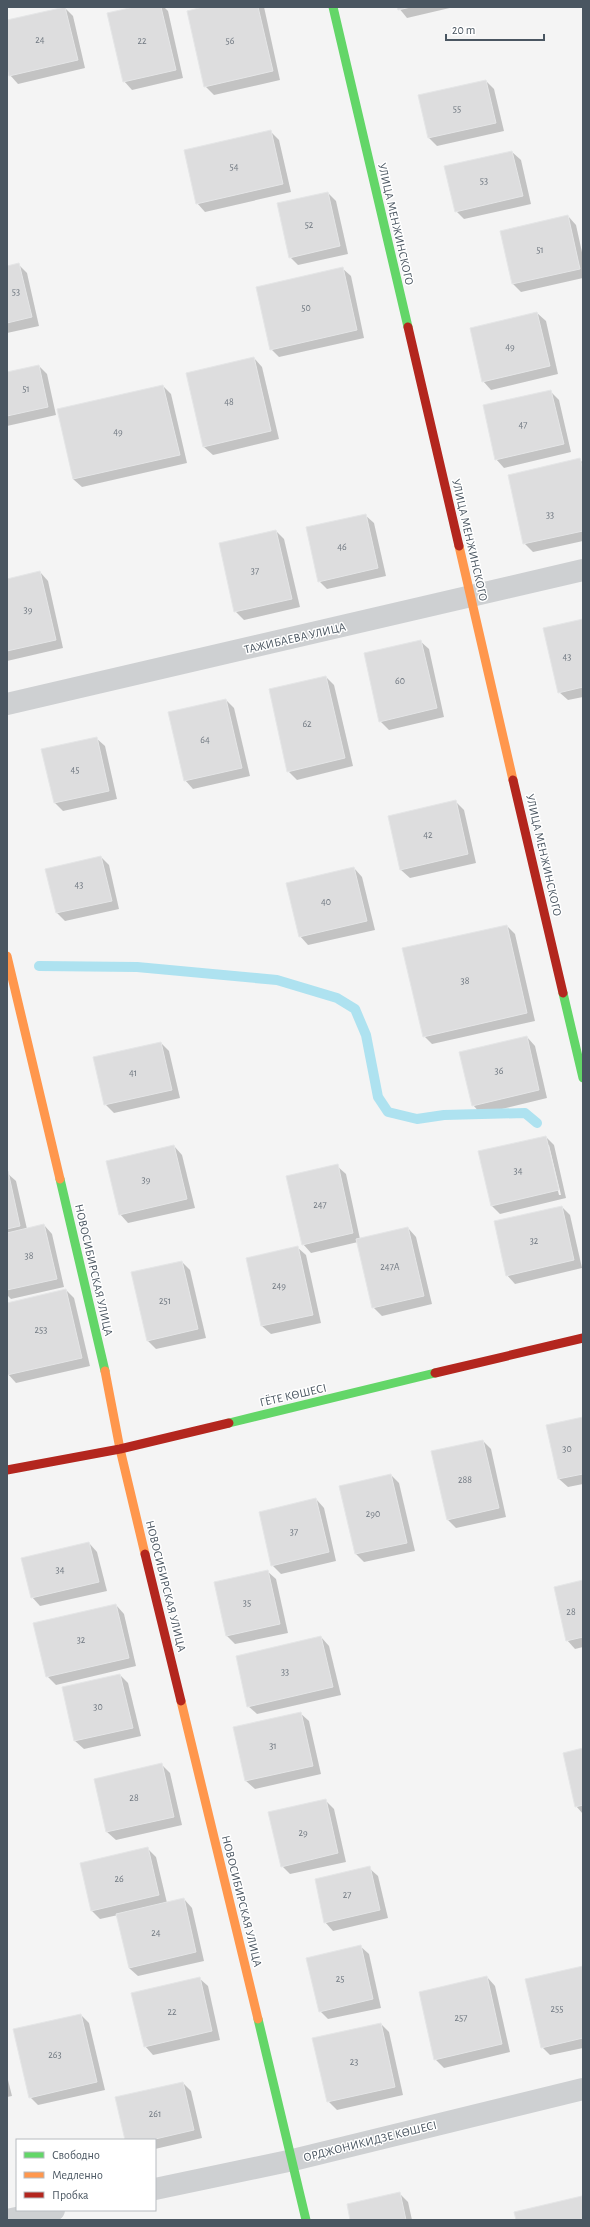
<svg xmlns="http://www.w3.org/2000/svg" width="590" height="2227" font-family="'Alegreya Sans',sans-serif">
	<rect width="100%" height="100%" fill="#f4f4f4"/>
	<g fill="#0003" fill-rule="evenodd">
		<polygon points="138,7 164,7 168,11 183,78 132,90 124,81"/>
		<polygon points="208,7 264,7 280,80 214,95 205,86"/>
		<polygon points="398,7 454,7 407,18"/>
		<polygon points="65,8 73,16 85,68 18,84 10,75 7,62 7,21"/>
		<polygon points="486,81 494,89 504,131 437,146 429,138 419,96"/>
		<polygon points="270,131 279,140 291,192 205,212 197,203"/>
		<polygon points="512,152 521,160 531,204 464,219 456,211"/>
		<polygon points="328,193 336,201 348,254 298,265 290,257"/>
		<polygon points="568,216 576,225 583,257 583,278 521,292 513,284 501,232"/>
		<polygon points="18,264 27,273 39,326 7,333 7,267"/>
		<polygon points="342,268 351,276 364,338 279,357 271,349"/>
		<polygon points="537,313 546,321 558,374 491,390 483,381"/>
		<polygon points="254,358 262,367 279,439 213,455 204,447"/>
		<polygon points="39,366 47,374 56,415 7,426 7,373"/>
		<polygon points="163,386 171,394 187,463 82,487 73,479 58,410"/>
		<polygon points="550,391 559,400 571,452 504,468 496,459"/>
		<polygon points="580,460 583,463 583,541 533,552 524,543"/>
		<polygon points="365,515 374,523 386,576 327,589 319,581"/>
		<polygon points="276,531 284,539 300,607 244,620 235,611"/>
		<polygon points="40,572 48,581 63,648 7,661 7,580"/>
		<polygon points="583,620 583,697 568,700 559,692"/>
		<polygon points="420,641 429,649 444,717 389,730 380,721"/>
		<polygon points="326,677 334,685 353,766 297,780 288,771"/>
		<polygon points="226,700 234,708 250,776 193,789 185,780"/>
		<polygon points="96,738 105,746 117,799 63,811 55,803"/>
		<polygon points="456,802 464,810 476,863 410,878 401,870 389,817"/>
		<polygon points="101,857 109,865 119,909 65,921 57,913 47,869"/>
		<polygon points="354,868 362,877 375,930 308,945 300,936"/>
		<polygon points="507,926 515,934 535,1021 432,1044 424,1036"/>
		<polygon points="527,1037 535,1046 547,1098 481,1114 473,1105"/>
		<polygon points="161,1043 169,1051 180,1098 114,1113 105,1104"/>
		<path d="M 546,1137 L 554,1145 L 566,1198 L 500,1214 L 491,1205 ZM 547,1145 L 549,1145 L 561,1195 L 559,1195 Z"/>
		<polygon points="174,1146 182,1155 195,1208 128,1223 120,1214"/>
		<polygon points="337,1166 346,1174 360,1239 408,1228 416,1237 432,1304 382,1316 373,1307 358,1242 311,1253 303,1244"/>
		<polygon points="7,1173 16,1181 27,1229 44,1225 52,1234 64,1287 11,1299 7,1295"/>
		<polygon points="562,1207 570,1215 582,1268 515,1284 507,1275"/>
		<polygon points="297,1247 306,1255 321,1323 271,1334 262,1326 247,1258"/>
		<polygon points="182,1262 190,1270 206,1338 156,1349 148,1341 132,1273"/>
		<polygon points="66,1290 74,1298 90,1366 16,1383 8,1374 7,1370 7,1304"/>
		<polygon points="583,1418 583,1484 568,1487 559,1479 547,1426"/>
		<polygon points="483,1441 491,1449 506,1517 456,1528 448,1520"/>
		<polygon points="391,1475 399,1483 415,1551 364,1562 356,1554 340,1486"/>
		<polygon points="316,1499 324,1508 336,1561 281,1574 272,1565"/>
		<polygon points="89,1543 97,1552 107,1591 40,1606 32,1597"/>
		<polygon points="267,1571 276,1579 288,1633 235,1644 227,1636 215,1583"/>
		<polygon points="583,1581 583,1647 575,1649 567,1640"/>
		<polygon points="116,1605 124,1614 136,1666 56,1685 47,1676"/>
		<polygon points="321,1637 329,1646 341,1695 257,1714 248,1706"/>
		<polygon points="120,1675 128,1683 141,1736 84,1749 75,1741"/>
		<polygon points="300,1713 309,1721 321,1774 255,1789 246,1781 234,1728"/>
		<polygon points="583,1749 583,1814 576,1806"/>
		<polygon points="161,1764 170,1773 182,1825 116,1840 107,1832 95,1779"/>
		<polygon points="325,1800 334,1809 346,1862 290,1874 282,1866"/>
		<polygon points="147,1848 156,1857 167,1903 184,1899 192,1908 204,1961 138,1976 129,1968 118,1915 100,1919 92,1911"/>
		<polygon points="369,1868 378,1876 388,1918 333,1931 325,1922"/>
		<polygon points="360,1946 369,1954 381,2008 328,2019 320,2011"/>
		<polygon points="583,1967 583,2048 550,2055 542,2047"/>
		<polygon points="487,1977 495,1986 510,2052 444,2068 435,2059"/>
		<polygon points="199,1978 208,1986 220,2040 153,2055 145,2046"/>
		<polygon points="81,2015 89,2023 105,2090 38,2105 30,2097"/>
		<polygon points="381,2024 389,2032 403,2095 337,2110 328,2101"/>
		<polygon points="7,2076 12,2096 7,2097"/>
		<polygon points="183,2083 191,2091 202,2138 155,2149 155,2140 126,2140"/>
		<polygon points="399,2193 408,2202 412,2220 351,2220"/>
		<polygon points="582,2197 583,2220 517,2220"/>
	</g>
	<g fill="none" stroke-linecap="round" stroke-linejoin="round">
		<polyline stroke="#aee2f0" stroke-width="10" points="39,966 137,967 277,980 337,998 355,1009 366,1035 378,1097 388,1112 417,1119 444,1115 525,1113 537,1123"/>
	</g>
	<g fill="#ddddde" stroke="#e5e6e7">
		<polygon points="65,7 78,60 9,76 7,67 7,20"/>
		<polygon points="134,7 161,7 176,70 123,82 107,13"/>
		<polygon points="203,7 258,7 273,71 204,87 187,11"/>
		<polygon points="397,7 411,7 398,10"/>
		<polygon points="486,80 496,123 428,138 418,95"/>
		<polygon points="271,130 283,184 196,204 184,150"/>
		<polygon points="512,151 523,196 455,212 444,166"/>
		<polygon points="328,192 340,246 289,258 277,203"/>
		<polygon points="568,215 580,269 512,284 500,231"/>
		<polygon points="19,263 32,317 7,323 7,266"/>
		<polygon points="343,267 357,330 270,350 256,287"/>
		<polygon points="537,312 550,366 482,382 470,328"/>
		<polygon points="254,357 271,431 203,447 186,373"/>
		<polygon points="39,365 48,407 7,416 7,372"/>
		<polygon points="163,385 180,455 73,479 57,409"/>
		<polygon points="551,390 564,444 495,460 483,405"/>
		<polygon points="580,458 583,470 583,531 523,544 508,475"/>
		<polygon points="366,514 378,568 318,582 306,527"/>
		<polygon points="276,530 292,599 234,612 219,543"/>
		<polygon points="40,571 56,640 7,651 7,579"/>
		<polygon points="583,619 583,687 558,693 543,628"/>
		<polygon points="421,640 437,708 379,722 364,653"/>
		<polygon points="326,676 345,758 287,772 269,689"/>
		<polygon points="226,699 242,768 184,781 168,712"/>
		<polygon points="97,737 109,791 54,803 41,749"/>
		<polygon points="456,800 468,854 400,870 388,816"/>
		<polygon points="101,856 112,901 56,913 45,869"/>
		<polygon points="354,867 367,921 299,937 286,883"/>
		<polygon points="507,925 527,1013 423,1037 402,948"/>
		<polygon points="527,1036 539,1090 472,1106 459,1052"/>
		<polygon points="161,1042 172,1090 104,1105 93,1057"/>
		<polygon points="546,1136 559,1190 491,1206 478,1151"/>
		<polygon points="174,1145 187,1199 119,1215 106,1161"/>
		<polygon points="338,1164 353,1233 302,1245 286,1176"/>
		<polygon points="8,1171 20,1226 7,1229 7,1172"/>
		<polygon points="562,1206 574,1260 506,1276 494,1221"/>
		<polygon points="44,1224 57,1279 7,1290 7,1233"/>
		<polygon points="408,1227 424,1296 372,1308 356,1239"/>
		<polygon points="298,1246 313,1315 261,1326 246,1258"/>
		<polygon points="182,1261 198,1329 147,1341 131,1272"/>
		<polygon points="66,1289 82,1358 7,1375 7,1303"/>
		<polygon points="583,1417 583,1474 558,1479 546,1425"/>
		<polygon points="483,1440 499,1508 447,1520 431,1451"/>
		<polygon points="391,1474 407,1543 355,1554 339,1486"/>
		<polygon points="316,1498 329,1552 271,1566 259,1512"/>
		<polygon points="89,1542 99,1582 31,1598 21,1558"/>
		<polygon points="268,1570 280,1624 226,1636 214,1582"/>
		<polygon points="583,1580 583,1637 566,1641 554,1587"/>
		<polygon points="116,1604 129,1658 46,1677 33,1623"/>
		<polygon points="321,1636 333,1687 247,1707 236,1656"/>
		<polygon points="120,1674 133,1728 74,1741 62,1687"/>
		<polygon points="301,1712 313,1766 245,1781 233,1727"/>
		<polygon points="583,1748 583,1805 575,1807 563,1753"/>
		<polygon points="162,1763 174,1817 106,1832 94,1779"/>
		<polygon points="326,1799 338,1853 281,1867 268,1812"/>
		<polygon points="148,1847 159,1895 91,1911 80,1863"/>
		<polygon points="370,1866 380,1910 324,1923 315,1879"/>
		<polygon points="184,1898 196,1952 129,1968 116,1914"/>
		<polygon points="361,1945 373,1999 319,2012 306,1958"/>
		<polygon points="583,1966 583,2038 541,2048 525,1979"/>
		<polygon points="487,1976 502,2044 434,2060 419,1992"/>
		<polygon points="200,1977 212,2031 144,2047 131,1993"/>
		<polygon points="81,2014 97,2082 29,2098 13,2029"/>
		<polygon points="381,2023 395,2087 327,2102 312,2038"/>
		<polygon points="183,2082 194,2130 151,2140 125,2140 115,2097"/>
		<polygon points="400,2192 406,2220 350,2220 347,2204"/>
		<polygon points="582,2196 583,2220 516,2220 514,2212"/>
	</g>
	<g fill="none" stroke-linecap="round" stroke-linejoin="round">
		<g stroke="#ced0d2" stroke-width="22">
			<polyline points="7,704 583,570"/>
			<polyline points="155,2189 293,2160 583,2089"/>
			<polyline points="7,2220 54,2210"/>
		</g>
		<g stroke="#63d668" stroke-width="9">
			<polyline points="333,7 408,327"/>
			<polyline points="563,993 583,1078"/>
			<polyline points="60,1179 105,1371"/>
			<polyline points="229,1423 435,1373"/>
			<polyline points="258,2019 306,2220"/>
		</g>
		<g stroke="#ff974d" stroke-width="9">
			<polyline points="459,546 513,780"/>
			<polyline points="7,956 60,1179"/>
			<polyline points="105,1371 120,1449 145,1554"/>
			<polyline points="181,1701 258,2019"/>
		</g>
		<g stroke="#b3261e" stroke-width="9">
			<polyline points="408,327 459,546"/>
			<polyline points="513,780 563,993"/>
			<polyline points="435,1373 583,1338"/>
			<polyline points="7,1470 120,1449 229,1423"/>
			<polyline points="145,1554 181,1701"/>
		</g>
	</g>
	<g text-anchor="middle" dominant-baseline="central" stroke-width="3" stroke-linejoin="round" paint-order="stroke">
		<g font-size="10" fill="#707881">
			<text x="40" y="40">24</text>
			<text x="142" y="41">22</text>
			<text x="230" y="41">56</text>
			<text x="457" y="109">55</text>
			<text x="234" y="167">54</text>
			<text x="484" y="181">53</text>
			<text x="309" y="225">52</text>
			<text x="540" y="250">51</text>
			<text x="16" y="292">53</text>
			<text x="306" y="308">50</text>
			<text x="510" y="347">49</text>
			<text x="26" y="389">51</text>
			<text x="229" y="402">48</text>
			<text x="523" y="425">47</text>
			<text x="118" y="432">49</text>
			<text x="550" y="515">33</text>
			<text x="342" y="547">46</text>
			<text x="255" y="571">37</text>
			<text x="28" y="610">39</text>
			<text x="567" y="657">43</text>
			<text x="400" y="681">60</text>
			<text x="307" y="724">62</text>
			<text x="205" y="740">64</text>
			<text x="75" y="770">45</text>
			<text x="428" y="835">42</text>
			<text x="79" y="885">43</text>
			<text x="326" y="902">40</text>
			<text x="465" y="981">38</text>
			<text x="499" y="1071">36</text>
			<text x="133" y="1073">41</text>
			<text x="518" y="1171">34</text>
			<text x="146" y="1180">39</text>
			<text x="320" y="1205">247</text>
			<text x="534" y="1241">32</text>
			<text x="29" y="1256">38</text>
			<text x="390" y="1267">247А</text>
			<text x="279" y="1286">249</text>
			<text x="165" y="1301">251</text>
			<text x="41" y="1330">253</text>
			<text x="567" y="1449">30</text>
			<text x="465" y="1480">288</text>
			<text x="373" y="1514">290</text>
			<text x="294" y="1532">37</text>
			<text x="60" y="1570">34</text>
			<text x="247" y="1603">35</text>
			<text x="571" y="1612">28</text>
			<text x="81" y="1640">32</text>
			<text x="285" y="1672">33</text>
			<text x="98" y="1707">30</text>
			<text x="273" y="1746">31</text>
			<text x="134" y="1798">28</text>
			<text x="303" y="1833">29</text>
			<text x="119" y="1879">26</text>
			<text x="347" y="1895">27</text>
			<text x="156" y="1933">24</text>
			<text x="340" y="1979">25</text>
			<text x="557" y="2009">255</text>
			<text x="172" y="2012">22</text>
			<text x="461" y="2018">257</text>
			<text x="55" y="2055">263</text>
			<text x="354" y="2062">23</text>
			<text x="155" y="2114">261</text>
		</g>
		<g font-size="12" fill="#4a5661" stroke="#fff">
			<text transform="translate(396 224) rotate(77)">УЛИЦА МЕНЖИНСКОГО</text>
			<text transform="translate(470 540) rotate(77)">УЛИЦА МЕНЖИНСКОГО</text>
			<text transform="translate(295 638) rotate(-13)">ТАЖИБАЕВА УЛИЦА</text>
			<text transform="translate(544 855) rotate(77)">УЛИЦА МЕНЖИНСКОГО</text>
			<text transform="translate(94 1270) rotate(77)">НОВОСИБИРСКАЯ УЛИЦА</text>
			<text transform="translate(293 1395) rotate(-13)">ГЁТЕ КӨШЕСІ</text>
			<text transform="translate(166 1586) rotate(76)">НОВОСИБИРСКАЯ УЛИЦА</text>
			<text transform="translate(242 1901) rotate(76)">НОВОСИБИРСКАЯ УЛИЦА</text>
			<text transform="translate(370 2141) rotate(-14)">ОРДЖОНИКИДЗЕ КӨШЕСІ</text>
		</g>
	</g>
	<rect width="590" height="2227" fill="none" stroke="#4a5661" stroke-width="16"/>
	<rect x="16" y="2139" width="140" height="72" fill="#ffffff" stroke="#b7bbc0"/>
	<rect x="24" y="2152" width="20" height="6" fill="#63d668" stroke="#b7bbc0"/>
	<text x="52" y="2159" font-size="12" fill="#4a5661">Свободно</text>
	<rect x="24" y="2172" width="20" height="6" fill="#ff974d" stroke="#b7bbc0"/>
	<text x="52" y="2179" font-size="12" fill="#4a5661">Медленно</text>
	<rect x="24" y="2192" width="20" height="6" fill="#b3261e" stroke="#b7bbc0"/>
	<text x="52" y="2199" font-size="12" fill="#4a5661">Пробка</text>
	<path d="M446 34v6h98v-6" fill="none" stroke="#4a5661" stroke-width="2"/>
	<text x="452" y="34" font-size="12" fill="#4a5661" stroke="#ffffff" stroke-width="3" paint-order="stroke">20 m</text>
</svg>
